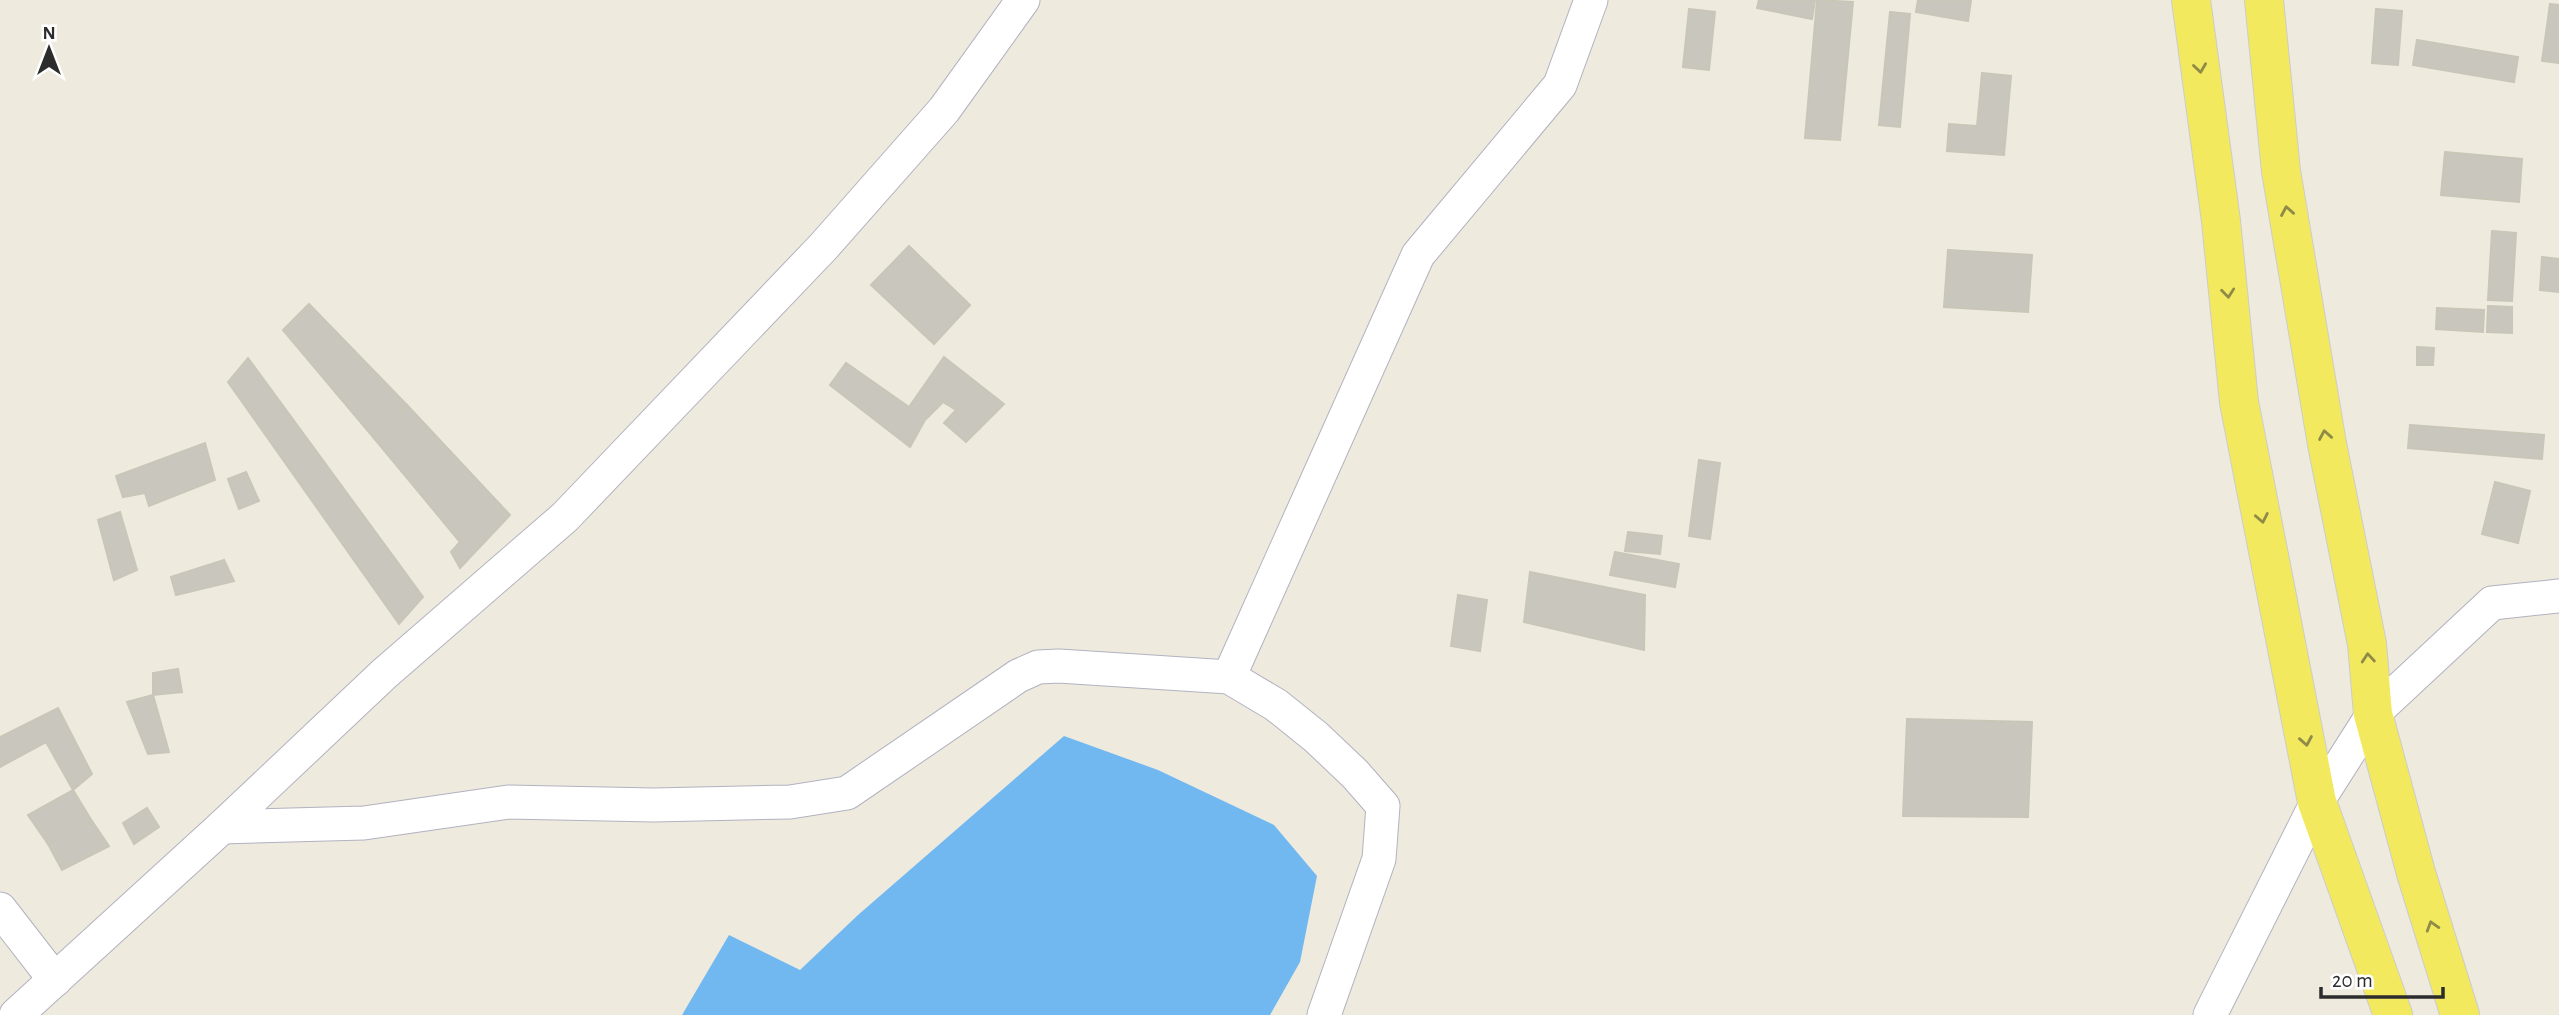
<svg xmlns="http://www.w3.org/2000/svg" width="2559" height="1015" font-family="'Alegreya Sans',sans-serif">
	<rect width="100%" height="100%" fill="#eeeade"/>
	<polygon fill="#71b8f0" points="1064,736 1158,770 1274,825 1317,876 1300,962 1270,1015 682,1015 729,935 800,970 858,915"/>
	<g fill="#c9c6be" stroke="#c9c6b8" stroke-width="2">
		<polygon points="1759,0 1815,0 1812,19 1757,8"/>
		<polygon points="1817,0 1853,2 1840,140 1805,138"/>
		<polygon points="1918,0 1971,0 1968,21 1916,12"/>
		<polygon points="2550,4 2559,5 2559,63 2542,61"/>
		<polygon points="1689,9 1715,12 1709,70 1683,67"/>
		<polygon points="2376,9 2402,11 2398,65 2372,63"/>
		<polygon points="1890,12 1910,14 1900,127 1879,125"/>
		<polygon points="2417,40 2518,57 2514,82 2413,65"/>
		<polygon points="1982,73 2011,76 2004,155 1947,151 1949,124 1977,126"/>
		<polygon points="2445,152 2522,159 2519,202 2441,195"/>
		<polygon points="2492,231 2516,233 2512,301 2488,300"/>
		<polygon points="909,246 970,305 934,344 871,285"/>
		<polygon points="1948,250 2032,255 2028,312 1944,307"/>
		<polygon points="2542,257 2559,259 2559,292 2540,290"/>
		<polygon points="309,304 407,405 373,437 283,330"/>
		<polygon points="2488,306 2512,307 2512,333 2487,332"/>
		<polygon points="2437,308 2484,310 2483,332 2436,329"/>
		<polygon points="2417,347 2434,348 2433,365 2417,365"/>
		<polygon points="944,357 1004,404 966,442 944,423 956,410 943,402 925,420 910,447 830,385 846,363 909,407"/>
		<polygon points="248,358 423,597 399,624 228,382"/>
		<polygon points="407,405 510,515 460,568 451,552 460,542 373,437"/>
		<polygon points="2410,425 2544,435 2542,459 2408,448"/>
		<polygon points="205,443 215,480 149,506 145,493 123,497 116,476"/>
		<polygon points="1699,460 1720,463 1710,539 1689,536"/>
		<polygon points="246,472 259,501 239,509 228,479"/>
		<polygon points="2495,482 2530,491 2518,543 2482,534"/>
		<polygon points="120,512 137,570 114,580 98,520"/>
		<polygon points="1628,532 1662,536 1660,554 1625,551"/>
		<polygon points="1615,552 1679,564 1675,587 1610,575"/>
		<polygon points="224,560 234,581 176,595 171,577"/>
		<polygon points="1530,572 1645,595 1644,650 1524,622"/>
		<polygon points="1458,595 1487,600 1480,651 1451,646"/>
		<polygon points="178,669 182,692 153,695 153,673"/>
		<polygon points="153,695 169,752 148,754 127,702"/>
		<polygon points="58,708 92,774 73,790 46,742 0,767 0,737"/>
		<polygon points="1907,719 2032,722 2028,817 1903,816"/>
		<polygon points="73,790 92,821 48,844 28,815"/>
		<polygon points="147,808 159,827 134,844 123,823"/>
		<polygon points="92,821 109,846 62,870 48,844"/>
	</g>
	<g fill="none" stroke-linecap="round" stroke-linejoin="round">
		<g stroke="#b2b2c0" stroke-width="35">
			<g id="street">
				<polyline points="1229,677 1418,255 1560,85 1591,0"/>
				<polyline points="222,827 364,823 508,802 654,805 790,802 847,793 1018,676 1038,667 1059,666 1229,677 1276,705 1316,737 1355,774 1383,806 1379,859 1324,1015"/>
				<polyline points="0,909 55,980"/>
				<polyline points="16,1015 222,827 384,674 565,517 824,246 944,110 1023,0"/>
				<polyline points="2210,1015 2317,802 2373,714 2492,603 2559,596"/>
			</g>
		</g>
		<g stroke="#ccc" stroke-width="40">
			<g id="primary">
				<polyline points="2191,0 2221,221 2239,402 2317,802 2393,1015"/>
				<polyline points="2264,0 2281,171 2327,444 2367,644 2373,714 2416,873 2460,1015"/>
			</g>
		</g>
		<use href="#street" stroke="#fff" stroke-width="33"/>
		<use href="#primary" stroke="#f2e95f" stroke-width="38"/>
	</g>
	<defs><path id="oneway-chevron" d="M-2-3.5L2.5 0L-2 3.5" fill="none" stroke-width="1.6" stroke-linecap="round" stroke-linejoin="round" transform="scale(1.75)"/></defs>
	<g stroke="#8f8a46">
		<use href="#oneway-chevron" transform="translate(2200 68) rotate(82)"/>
		<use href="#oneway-chevron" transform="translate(2287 211) rotate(-100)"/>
		<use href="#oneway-chevron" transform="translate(2228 293) rotate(84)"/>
		<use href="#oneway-chevron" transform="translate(2325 435) rotate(-100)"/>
		<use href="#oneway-chevron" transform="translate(2262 518) rotate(79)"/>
		<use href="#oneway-chevron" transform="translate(2368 658) rotate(-95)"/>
		<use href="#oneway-chevron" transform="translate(2306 741) rotate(80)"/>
		<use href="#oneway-chevron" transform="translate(2432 926) rotate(-107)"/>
	</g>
	<g transform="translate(49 49)" stroke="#ffffff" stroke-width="5" paint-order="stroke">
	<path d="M0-5L12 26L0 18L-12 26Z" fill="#2c2c2c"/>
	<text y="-10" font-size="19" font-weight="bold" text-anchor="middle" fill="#2c2c2c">N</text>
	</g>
	<path d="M2321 987v10h122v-10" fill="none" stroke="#2c2c2c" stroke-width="3.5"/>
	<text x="2332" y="987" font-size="21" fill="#2c2c2c" stroke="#ffffff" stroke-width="5" paint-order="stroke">20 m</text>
</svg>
